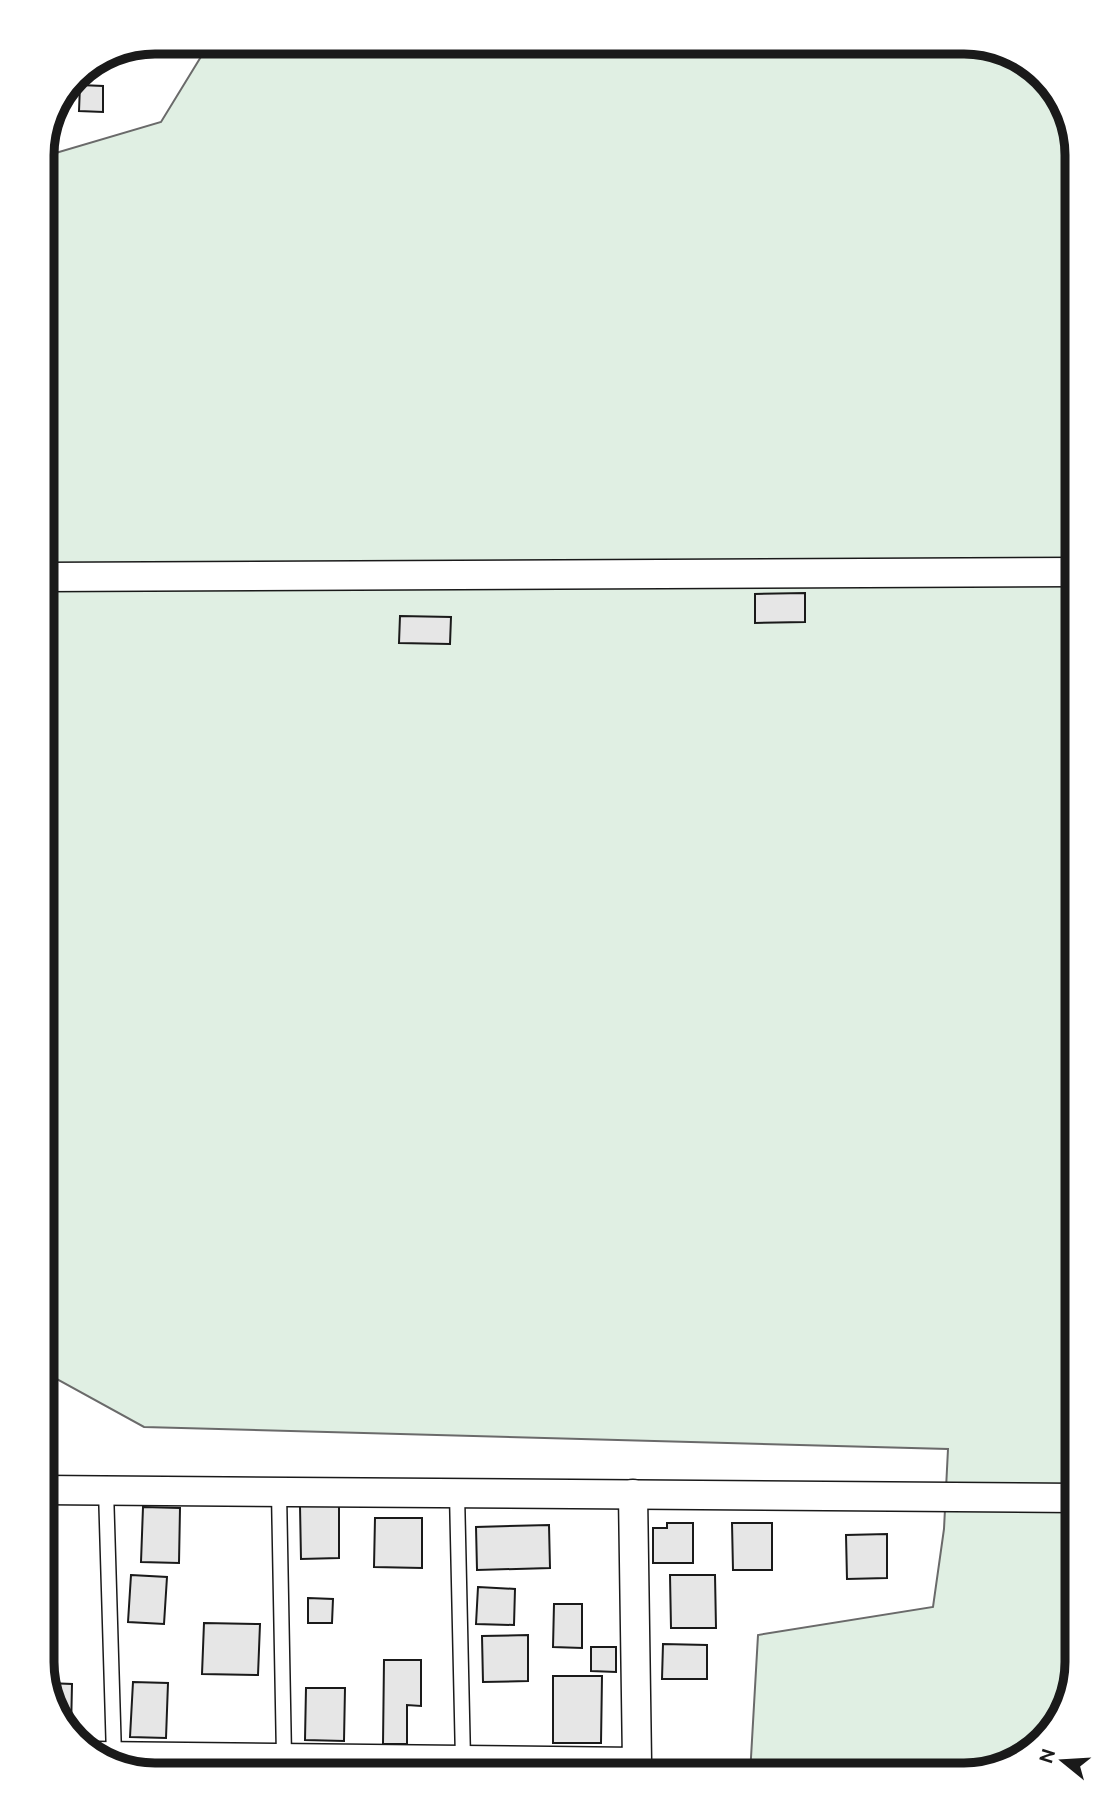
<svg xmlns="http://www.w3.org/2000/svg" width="1119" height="1817" font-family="Ubuntu,sans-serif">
	<rect width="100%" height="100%" fill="#fff"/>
	<polygon fill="#e0efe3" stroke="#6a6a6a" stroke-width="2" points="210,42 971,42 1026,61 1065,105 1077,155 1077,1662 1062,1719 1014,1763 964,1775 750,1775 758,1635 933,1607 944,1529 948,1449 144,1427 42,1371 42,157 161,122"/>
	<g fill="#e6e6e6" stroke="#1a1a1a" stroke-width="2">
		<polygon points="80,85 103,86 103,112 79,111"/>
		<polygon points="805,593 805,622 755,623 755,594"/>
		<polygon points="400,616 451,617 450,644 399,643"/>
		<polygon points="339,1505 339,1558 301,1559 300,1506"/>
		<polygon points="143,1507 180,1508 179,1563 141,1562"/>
		<polygon points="375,1518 422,1518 422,1568 374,1567"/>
		<polygon points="667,1523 693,1523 693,1563 653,1563 653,1528 667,1528"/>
		<polygon points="732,1523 772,1523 772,1570 733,1570"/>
		<polygon points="549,1525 550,1568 477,1570 476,1527"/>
		<polygon points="887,1534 887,1578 847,1579 846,1535"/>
		<polygon points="131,1575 167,1577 164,1624 128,1622"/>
		<polygon points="670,1575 715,1575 716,1628 671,1628"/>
		<polygon points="478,1587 515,1589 514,1625 476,1624"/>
		<polygon points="308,1598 333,1599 332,1623 308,1623"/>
		<polygon points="554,1604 582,1604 582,1648 553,1647"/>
		<polygon points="204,1623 260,1624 258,1675 202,1674"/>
		<polygon points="528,1635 528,1681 483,1682 482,1636"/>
		<polygon points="663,1644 707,1645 707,1679 662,1679"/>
		<polygon points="591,1647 616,1647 616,1672 591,1671"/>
		<polygon points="384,1660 421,1660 421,1706 407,1705 407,1744 383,1744"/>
		<polygon points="553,1676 602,1676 601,1743 553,1743"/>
		<polygon points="133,1682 168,1683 166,1738 130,1737"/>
		<polygon points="47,1683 72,1684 71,1731 54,1712"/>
		<polygon points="306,1688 345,1688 344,1741 305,1740"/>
		<polygon points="235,1771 276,1773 276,1775 235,1775"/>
	</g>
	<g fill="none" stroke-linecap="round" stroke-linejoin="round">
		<g stroke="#1a1a1a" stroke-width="17">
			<g id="lane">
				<polyline points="106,1490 114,1756"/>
				<polyline points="279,1492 284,1757"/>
				<polyline points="457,1493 463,1760"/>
			</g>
		</g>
		<g stroke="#1a1a1a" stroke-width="31">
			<g id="street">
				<polyline points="42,577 1077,572"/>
				<polyline points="42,1490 1077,1498"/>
				<polyline points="93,1756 637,1762 633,1494"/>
			</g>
		</g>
		<use href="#lane" stroke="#fff" stroke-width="14"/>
		<use href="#street" stroke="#fff" stroke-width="28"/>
	</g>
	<path d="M0 0H1119V1817H0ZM155 54H964A101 101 0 0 1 1065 155V1662A101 101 0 0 1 964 1763H155A101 101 0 0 1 54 1662V155A101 101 0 0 1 155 54Z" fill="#fff" fill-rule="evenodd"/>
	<path fill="none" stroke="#1a1a1a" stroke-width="9" d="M155 54H964A101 101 0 0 1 1065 155V1662A101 101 0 0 1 964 1763H155A101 101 0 0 1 54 1662V155A101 101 0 0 1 155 54Z"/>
	<g transform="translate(1063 1761) rotate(288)" stroke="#ffffff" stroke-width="5" paint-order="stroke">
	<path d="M0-5L12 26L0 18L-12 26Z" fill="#1a1a1a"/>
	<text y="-10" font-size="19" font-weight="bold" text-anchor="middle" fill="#1a1a1a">N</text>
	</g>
</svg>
